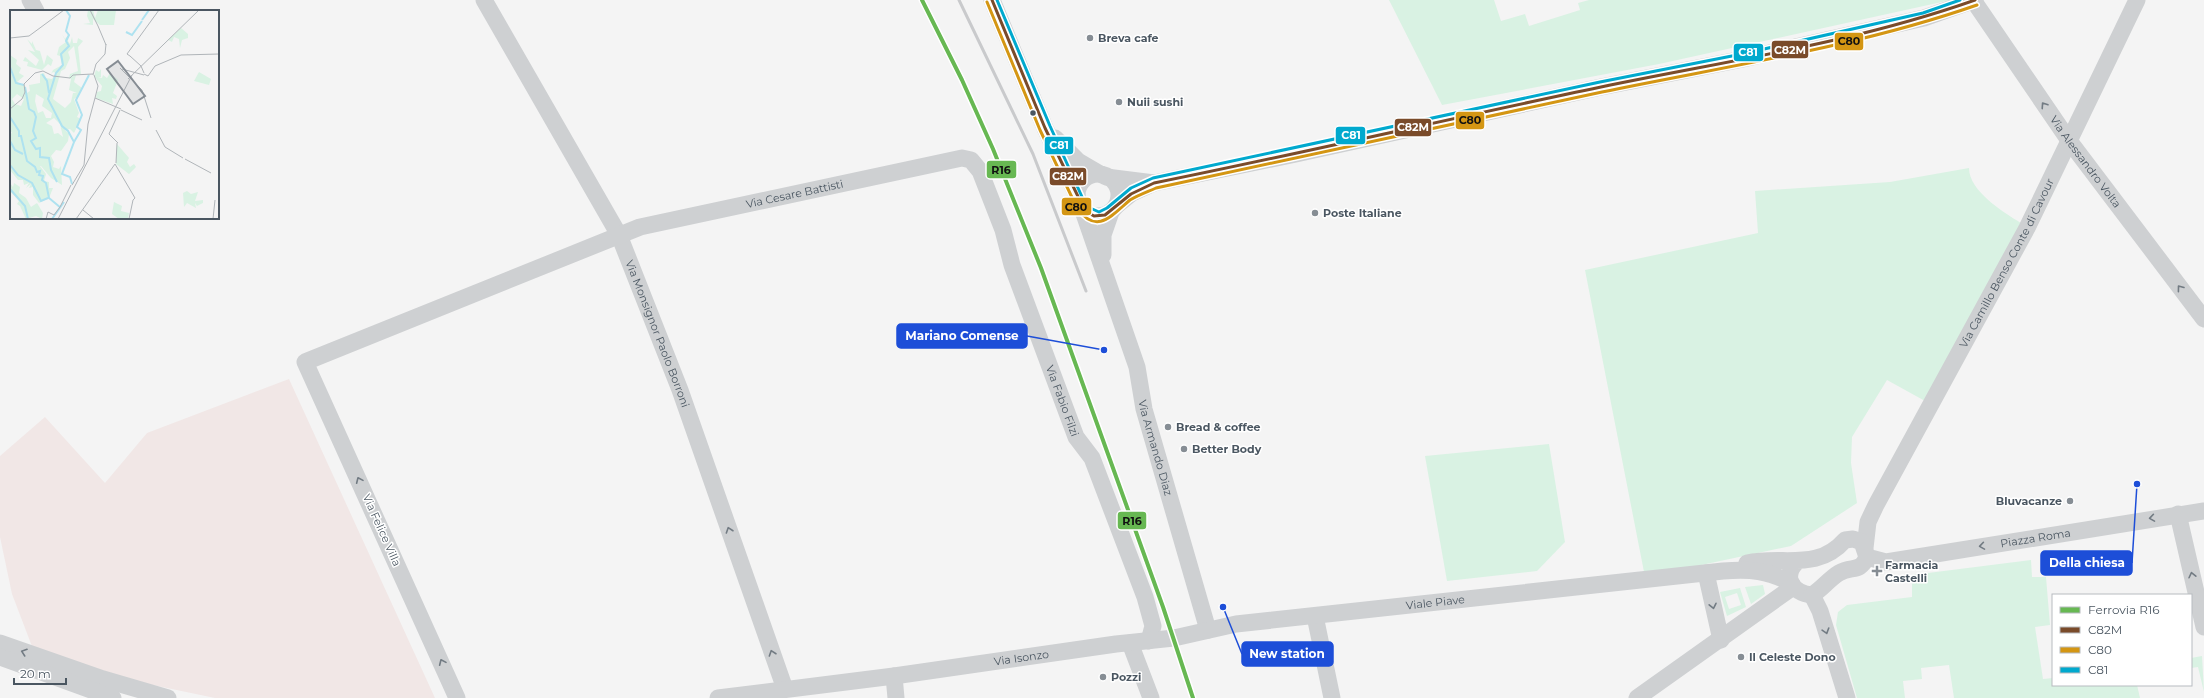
<svg xmlns="http://www.w3.org/2000/svg" width="2204" height="698" font-family="Montserrat,sans-serif">
	<rect width="100%" height="100%" fill="#f4f4f4"/>
	<polygon fill="#f1e7e6" points="289,379 435,698 215,698 143,683 33,649 12,594 0,537 0,456 45,417 105,483 147,433"/>
	<g fill="#d9f2e3" fill-rule="evenodd">
		<polygon points="1389,0 1494,0 1501,21 1525,14 1529,26 1580,10 1578,3 1589,0 1951,0 1659,64 1442,105"/>
		<path d="M 1969,168 C 1969,191 2003,212 2021,223 L 1925,401 L 1887,380 L 1852,437 L 1851,463 L 1857,503 L 1791,546 L 1645,577 L 1585,270 L 1758,233 L 1755,191 L 1890,182 Z"/>
		<polygon points="1549,444 1565,542 1537,571 1447,581 1425,456"/>
		<polygon points="2031,560 2032,577 2046,577 2050,625 2035,627 2043,679 2053,678 2053,685 2137,685 2140,698 1954,698 1949,665 1921,668 1922,679 1903,681 1905,698 1857,698 1836,625 1838,612 1847,605 1912,597 1912,575"/>
		<polygon points="1763,585 1765,594 1751,604 1745,587"/>
		<path d="M 1740,588 L 1746,607 L 1727,616 L 1720,592 ZM 1737,593 L 1741,605 L 1729,609 L 1725,597 Z"/>
		<polygon points="2202,656 2204,692 2198,667 2191,668 2191,658"/>
	</g>
	<g fill="none" stroke-linecap="round" stroke-linejoin="round">
		<g stroke="#ced0d2" stroke-width="17">
			<polyline points="30,0 36,11"/>
			<path id="s1" d="M 484,0 L 619,235 L 680,390 L 785,689"/>
			<polyline points="992,0 1045,128 1077,195"/>
			<path id="s2" d="M 1973,0 L 2070,142 L 2204,319"/>
			<polyline points="1055,138 1078,161 1102,175"/>
			<circle cx="1098" cy="195" r="21"/>
			<polyline points="1106,177 1154,183"/>
			<polyline points="1116,206 1132,193 1154,183 1296,154 1601,87 1743,59 1924,18 1975,0"/>
			<path id="s3" d="M 1083,211 L 1137,367 L 1144,409 L 1208,630"/>
			<polyline points="1103,255 1103,235 1111,212"/>
			<polyline points="2178,514 2204,627"/>
			<path id="s4" d="M 1865,548 L 1868,522 L 1876,505 L 2027,228 L 2137,0"/>
			<path id="s5" d="M 1867,557 L 1886,562 L 2204,511"/>
			<path d="M 1747,563 C 1783,555 1817,572 1845,540 L 1853,539 L 1862,542 L 1867,557 C 1859,574 1852,565 1839,573 C 1829,579 1822,589 1812,595 C 1792,593 1781,576 1798,561"/>
			<polyline points="1706,573 1721,640"/>
			<polyline points="1812,595 1820,611 1847,698"/>
			<polyline points="1315,616 1332,698"/>
			<polyline points="0,643 103,679 168,698"/>
			<polyline points="1130,643 1151,698"/>
			<polyline points="0,657 113,698"/>
			<polyline points="894,676 896,698"/>
			<path id="s6" d="M 457,698 L 305,362 L 640,227 L 962,158 L 971,160 L 980,171 L 1003,230 L 1012,265 L 1076,437 L 1092,458 L 1145,597 L 1153,626 L 1149,641"/>
			<path id="s7" d="M 718,698 L 894,676 L 1116,644 L 1174,638 L 1236,624 L 1723,571 C 1749,569 1769,570 1792,584"/>
			<polyline points="1637,698 1793,587"/>
		</g>
		<polyline stroke="#c9cacc" stroke-width="3" points="959,0 1033,154 1086,291"/>
		<g stroke="#fff" stroke-width="6">
			<path id="bus-1" d="M 992,0 L 1045,128 L 1085,211 L 1094,216 L 1105,215 L 1131,194 L 1154,183 C 1303,153 1452,118 1601,87 C 1726,61 1854,43 1975,0"/>
		</g>
		<g stroke="#fff" stroke-width="6">
			<path id="bus-2" d="M 987,2 L 1040,130 L 1077,208 C 1097,236 1112,215 1130,200 C 1138,195 1147,192 1156,188 C 1305,157 1453,123 1602,92 C 1727,66 1857,47 1977,5"/>
		</g>
		<g stroke="#fff" stroke-width="6">
			<polyline id="bus-3" points="997,0 1050,126 1083,199 1088,207 1099,212 1107,208 1131,188 1153,178 1600,82 1742,54 1923,13 1960,0"/>
		</g>
		<use href="#bus-1" stroke="#7a4b2a" stroke-width="3"/>
		<use href="#bus-2" stroke="#d49613" stroke-width="3"/>
		<use href="#bus-3" stroke="#00a9ce" stroke-width="3"/>
		<g stroke="#fff" stroke-width="7">
			<polyline id="rail-1" points="922,0 962,80 993,149 1041,268 1163,607 1193,698"/>
		</g>
		<use href="#rail-1" stroke="#67b852" stroke-width="4"/>
	</g>
	<defs><path id="oneway-chevron" d="M-2-3.5L2.5 0L-2 3.5" fill="none" stroke-width="1.6" stroke-linecap="round" stroke-linejoin="round"/></defs>
	<g stroke="#727b83">
		<use href="#oneway-chevron" transform="translate(2044 105) rotate(-124)"/>
		<use href="#oneway-chevron" transform="translate(2180 288) rotate(-127)"/>
		<use href="#oneway-chevron" transform="translate(359 480) rotate(-114)"/>
		<use href="#oneway-chevron" transform="translate(2152 518) rotate(171)"/>
		<use href="#oneway-chevron" transform="translate(729 530) rotate(-109)"/>
		<use href="#oneway-chevron" transform="translate(1982 546) rotate(171)"/>
		<use href="#oneway-chevron" transform="translate(2192 575) rotate(-103)"/>
		<use href="#oneway-chevron" transform="translate(1713 606) rotate(78)"/>
		<use href="#oneway-chevron" transform="translate(1826 631) rotate(73)"/>
		<use href="#oneway-chevron" transform="translate(24 652) rotate(-161)"/>
		<use href="#oneway-chevron" transform="translate(772 653) rotate(-109)"/>
		<use href="#oneway-chevron" transform="translate(442 662) rotate(-114)"/>
	</g>
	<g fill="#868d94" stroke="#fff" stroke-width="1.5">
		<circle cx="1090" cy="38" r="4"/>
		<circle cx="1119" cy="102" r="4"/>
		<circle cx="1315" cy="213" r="4"/>
		<circle cx="1168" cy="427" r="4"/>
		<circle cx="1184" cy="449" r="4"/>
		<circle cx="2070" cy="501" r="4"/>
		<path d="M1875 565h4v4h4v4h-4v4h-4v-4h-4v-4h4z"/>
		<circle cx="1741" cy="657" r="4"/>
		<circle cx="1103" cy="677" r="4"/>
	</g>
	<circle fill="#4a5661" stroke="#fff" stroke-width="1.5" cx="1033" cy="113" r="3.5"/>
	<g text-anchor="middle" dominant-baseline="central" stroke-width="3" stroke-linejoin="round" paint-order="stroke">
		<g font-size="11" font-weight="bold" fill="#4a5661" stroke="#fff" text-anchor="start">
			<text x="1098" y="38">Breva cafe</text>
			<text x="1127" y="102">Nuii sushi</text>
			<text x="1323" y="213">Poste Italiane</text>
			<text x="1176" y="427">Bread &amp; coffee</text>
			<text x="1192" y="449">Better Body</text>
			<text x="2062" y="501" text-anchor="end">Bluvacanze</text>
			<text x="1885" y="565">Farmacia<tspan x="1885" dy="13">Castelli</tspan></text>
			<text x="1749" y="657">Il Celeste Dono</text>
			<text x="1111" y="677">Pozzi</text>
		</g>
		<g font-size="11" fill="#4a5661" stroke="#fff">
			<text stroke="none"><textPath href="#s2" startOffset="197">Via Alessandro Volta</textPath></text>
			<text stroke="none"><textPath href="#s6" startOffset="888">Via Cesare Battisti</textPath></text>
			<text stroke="none"><textPath href="#s4" startOffset="320">Via Camillo Benso Conte di Cavour</textPath></text>
			<text stroke="none"><textPath href="#s1" startOffset="377">Via Monsignor Paolo Borroni</textPath></text>
			<text stroke="none"><textPath href="#s6" startOffset="1327">Via Fabio Filzi</textPath></text>
			<text stroke="none"><textPath href="#s3" startOffset="248">Via Armando Diaz</textPath></text>
			<text transform="translate(382 530) rotate(66)">Via Felice Villa</text>
			<text stroke="none"><textPath href="#s5" startOffset="171">Piazza Roma</textPath></text>
			<text stroke="none"><textPath href="#s7" startOffset="724">Viale Piave</textPath></text>
			<text stroke="none"><textPath href="#s7" startOffset="306">Via Isonzo</textPath></text>
		</g>
	</g>
	<g transform="translate(10 10)">
		<rect width="209" height="209" fill="#f4f4f4"/>
		<path d="M 78,0 L 83,0 L 85,8 L 88,0 L 106,0 L 104,15 L 90,15 L 83,9 L 83,15 L 73,14 L 80,13 L 77,6 ZM 171,18 L 178,24 L 178,28 L 172,30 L 170,38 L 169,29 L 164,27 L 162,32 L 158,30 ZM 52,24 L 55,29 L 59,24 L 58,31 L 60,34 L 62,27 L 63,33 L 67,33 L 68,28 L 73,31 L 68,37 L 71,64 L 66,65 L 64,72 L 72,78 L 68,87 L 64,89 L 69,103 L 67,107 L 71,109 L 64,123 L 60,119 L 55,120 L 59,124 L 58,131 L 51,141 L 46,140 L 41,146 L 44,152 L 43,157 L 49,159 L 51,156 L 52,175 L 41,168 L 31,156 L 30,156 L 36,164 L 34,171 L 39,172 L 39,178 L 43,178 L 39,188 L 29,193 L 23,185 L 23,177 L 19,178 L 21,174 L 16,178 L 19,173 L 14,175 L 13,170 L 8,170 L 0,160 L 0,124 L 2,123 L 0,120 L 0,45 L 7,50 L 6,54 L 11,58 L 9,63 L 14,66 L 7,72 L 15,76 L 17,83 L 20,81 L 19,75 L 30,73 L 30,64 L 34,63 L 36,68 L 42,69 L 46,63 L 43,62 L 41,64 L 43,60 L 52,55 L 50,46 L 47,45 L 49,37 L 56,32 ZM 64,36 L 68,61 L 60,64 L 59,68 L 61,69 L 59,80 L 67,83 L 63,83 L 61,92 L 55,98 L 43,89 L 51,61 L 55,59 L 60,48 L 58,42 ZM 7,84 L 14,89 L 11,96 L 5,94 L 2,89 ZM 26,84 L 34,89 L 32,96 L 42,103 L 41,108 L 36,108 L 33,101 L 28,103 L 25,91 ZM 44,108 L 50,114 L 53,127 L 48,123 L 44,124 L 42,116 L 36,113 ZM 17,29 L 22,34 L 22,31 L 26,40 L 30,41 L 34,55 L 37,45 L 43,50 L 41,56 L 38,54 L 32,60 L 17,56 L 18,52 L 13,51 L 15,47 L 26,56 L 29,50 L 18,40 L 25,42 ZM 91,59 L 91,67 L 88,67 L 92,68 L 93,65 L 97,68 L 100,63 L 108,70 L 103,83 L 107,86 L 106,89 L 102,88 L 103,94 L 86,88 L 87,82 L 91,81 L 92,76 L 84,66 L 86,60 L 89,62 ZM 189,62 L 201,69 L 199,75 L 184,71 ZM 107,134 L 119,148 L 117,152 L 120,157 L 124,154 L 126,157 L 119,164 L 106,154 ZM 0,173 L 3,177 L 4,173 L 10,177 L 9,183 L 16,188 L 21,197 L 27,193 L 33,203 L 32,209 L 26,206 L 16,209 L 10,196 L 7,194 L 9,191 L 0,181 ZM 177,181 L 181,184 L 188,182 L 185,191 L 193,190 L 193,193 L 187,196 L 185,193 L 186,198 L 177,193 L 174,197 L 173,183 ZM 104,192 L 112,196 L 111,201 L 119,203 L 118,209 L 109,209 L 102,204 Z" fill="#d9f2e3" fill-rule="evenodd"/>
		<path fill="none" stroke="#aee2f0" stroke-width="2" d="M 56,0 L 60,6 L 56,21 L 59,25 L 56,31 L 59,36 L 51,44 L 53,55 L 46,63 L 38,89 L 52,116 L 58,121 L 64,132 L 52,164 L 60,167 L 62,174M 132,10 L 139,0M 116,22 L 122,25 L 132,11M 0,57 L 6,73 L 14,75M 32,64 L 37,71 L 39,83M 15,77 L 19,99 L 24,102 L 26,107 L 23,121 L 26,128 L 21,131 L 26,139 L 30,138 L 30,147 L 39,148 L 41,160 L 47,172M 0,107 L 9,121 L 9,126 L 11,126 L 17,151 L 25,157 L 27,162 L 30,161 L 29,165 L 33,166 L 32,170 L 36,173 L 39,188 L 51,198M 0,131 L 5,140 L 13,144M 64,132 L 71,120 L 67,117 L 72,105 L 66,90 L 79,65M 0,155 L 8,165 L 22,173 L 31,191 L 38,188M 0,179 L 15,196 L 18,209M 42,209 L 54,192"/>
		<path fill="none" stroke="#b0b5b9" stroke-width="1" d="M 80,0 L 88,16M 38,12 L 54,0M 88,16 L 96,35M 0,28 L 19,26 L 38,12M 120,46 L 117,44 L 149,0M 120,46 L 131,56 L 134,63M 110,58 L 132,80 L 141,108M 112,59 L 134,65M 134,64 L 138,66 L 145,56 L 171,45 L 209,44M 83,65 L 86,54 L 95,44 L 96,34M 84,65 L 88,76 L 85,88 L 111,99M 118,69 L 189,0M 0,99 L 12,89 L 15,82 L 14,74 L 25,63 L 33,61 L 43,66 L 60,68 L 63,65 L 83,64M 111,100 L 132,110M 78,114 L 85,88M 146,120 L 155,137 L 173,148M 99,124 L 110,100M 99,124 L 108,133M 175,149 L 201,163M 106,153 L 107,133M 105,154 L 125,188 L 123,190M 62,175 L 74,155 L 78,114M 73,200 L 84,209M 36,209 L 38,202 L 44,205 L 50,197 L 61,175M 48,209 L 122,65M 66,209 L 105,154M 119,209 L 123,190M 203,209 L 205,190"/>
		<path fill="#868d94" fill-opacity="0.15" stroke="#868d94" stroke-width="2" d="M 108,51 L 135,86 L 123,94 L 97,59 Z"/>
		<rect width="209" height="209" fill="none" stroke="#4a5661" stroke-width="2"/>
	</g>
	<path fill="none" stroke="#1d4ed8" stroke-width="1.5" d="M1104 350L1027 336M2137 484L2132 563M1223 607L1242 654"/>
	<g fill="#1d4ed8" stroke="#fff" stroke-width="1.5">
		<circle cx="1104" cy="350" r="4"/>
		<circle cx="2137" cy="484" r="4"/>
		<circle cx="1223" cy="607" r="4"/>
	</g>
	<g fill="#1d4ed8" stroke="#1d4ed8" stroke-width="1.5">
		<rect x="897" y="324" width="130" height="24" rx="4"/>
		<rect x="2041" y="551" width="91" height="24" rx="4"/>
		<rect x="1242" y="642" width="91" height="24" rx="4"/>
	</g>
	<g font-size="12" text-anchor="middle" font-weight="bold" fill="#fff">
		<text x="962" y="340">Mariano Comense</text>
		<text x="2087" y="567">Della chiesa</text>
		<text x="1287" y="658">New station</text>
	</g>
	<g stroke="#fff" stroke-width="1.5">
		<rect x="1834" y="32" width="30" height="19" rx="4" fill="#d49613"/>
		<rect x="1771" y="40" width="38" height="19" rx="4" fill="#7a4b2a"/>
		<rect x="1733" y="43" width="31" height="19" rx="4" fill="#00a9ce"/>
		<rect x="1455" y="111" width="30" height="19" rx="4" fill="#d49613"/>
		<rect x="1394" y="118" width="38" height="19" rx="4" fill="#7a4b2a"/>
		<rect x="1335" y="126" width="31" height="19" rx="4" fill="#00a9ce"/>
		<rect x="1044" y="136" width="30" height="19" rx="4" fill="#00a9ce"/>
		<rect x="986" y="160" width="31" height="19" rx="4" fill="#67b852"/>
		<rect x="1049" y="167" width="38" height="19" rx="4" fill="#7a4b2a"/>
		<rect x="1061" y="197" width="31" height="19" rx="4" fill="#d49613"/>
		<rect x="1117" y="511" width="30" height="19" rx="4" fill="#67b852"/>
	</g>
	<g font-size="11" text-anchor="middle" font-weight="bold" fill="#fff">
		<text x="1790" y="54">C82M</text>
		<text x="1748" y="56">C81</text>
		<text x="1413" y="131">C82M</text>
		<text x="1351" y="139">C81</text>
		<text x="1059" y="149">C81</text>
		<text x="1068" y="180">C82M</text>
	</g>
	<g font-size="11" text-anchor="middle" font-weight="bold" fill="#111">
		<text x="1849" y="45">C80</text>
		<text x="1470" y="124">C80</text>
		<text x="1001" y="174">R16</text>
		<text x="1076" y="211">C80</text>
		<text x="1132" y="525">R16</text>
	</g>
	<rect x="2052" y="594" width="140" height="92" fill="#ffffff" stroke="#b7bbc0"/>
	<rect x="2060" y="607" width="20" height="6" fill="#67b852" stroke="#b7bbc0"/>
	<text x="2088" y="614" font-size="12" fill="#4a5661">Ferrovia R16</text>
	<rect x="2060" y="627" width="20" height="6" fill="#7a4b2a" stroke="#b7bbc0"/>
	<text x="2088" y="634" font-size="12" fill="#4a5661">C82M</text>
	<rect x="2060" y="647" width="20" height="6" fill="#d49613" stroke="#b7bbc0"/>
	<text x="2088" y="654" font-size="12" fill="#4a5661">C80</text>
	<rect x="2060" y="667" width="20" height="6" fill="#00a9ce" stroke="#b7bbc0"/>
	<text x="2088" y="674" font-size="12" fill="#4a5661">C81</text>
	<path d="M14 678v6h52v-6" fill="none" stroke="#4a5661" stroke-width="2"/>
	<text x="20" y="678" font-size="12" fill="#4a5661" stroke="#ffffff" stroke-width="3" paint-order="stroke">20 m</text>
</svg>
